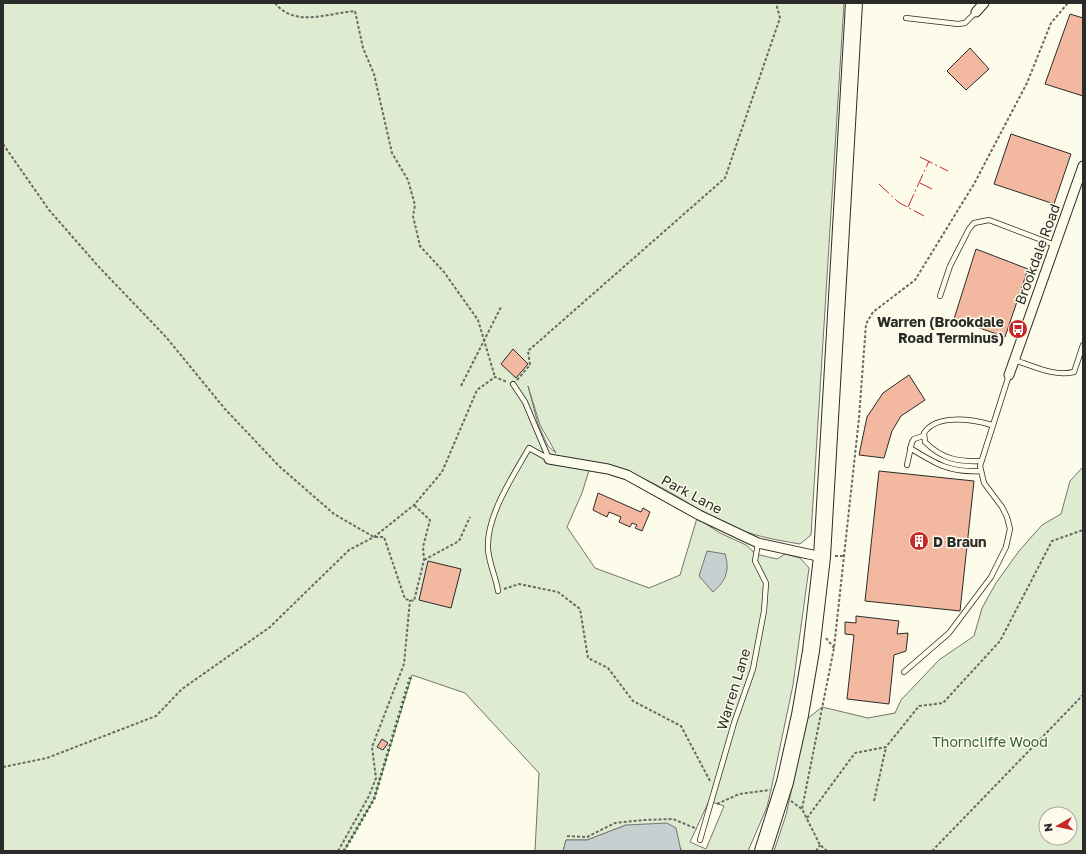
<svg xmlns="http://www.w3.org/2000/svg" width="1086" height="854" font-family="'Golos Text',sans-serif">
	<rect width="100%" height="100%" fill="#fdfbea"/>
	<g fill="#deebd1" stroke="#74746e" fill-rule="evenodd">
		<path d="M 3,3 L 844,3 L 811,535 L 800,544 C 775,540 749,535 726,524 C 682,503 641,467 591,464 L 582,493 L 567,527 L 595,568 L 649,588 L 680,575 L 697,518 L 720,533 L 746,545 L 756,554 L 777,559 L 785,554 L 800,558 L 809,568 L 793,685 L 771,790 L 767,807 L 748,851 L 681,851 L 682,850 L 626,825 L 587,840 L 566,840 L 563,851 L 535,851 L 539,773 L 465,693 L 412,675 L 374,799 L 344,851 L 3,851 ZM 528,386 L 540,425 L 556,453 L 548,446 L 538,424 ZM 709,801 L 724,806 L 706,849 L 690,842 Z"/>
		<path d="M 1083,467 L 1083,851 L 774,851 L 786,815 L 807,719 L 822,707 L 868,718 L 895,713 L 901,700 L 939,660 L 974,636 L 982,608 L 996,583 L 1019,551 L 1042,525 L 1061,514 L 1070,481 ZM 1046,814 L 1070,814 L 1070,838 L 1046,838 Z"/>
	</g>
	<g fill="#c7d0d0" stroke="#74746e">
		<path d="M 707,551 L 725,554 C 730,570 726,581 713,592 L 699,576 Z"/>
		<polygon points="667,823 676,828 681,851 563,851 566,840 587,840 626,825"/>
	</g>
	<g fill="#f2b8a0" stroke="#2b2b2b">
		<polygon points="1070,14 1083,18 1083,96 1045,84"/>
		<polygon points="970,48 989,69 966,90 947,71"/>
		<polygon points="1011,134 1071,154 1054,204 994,184"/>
		<polygon points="976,249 1028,269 1005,337 954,319"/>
		<polygon points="513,349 528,364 516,378 501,364"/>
		<polygon points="909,375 925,400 901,416 892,431 884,458 859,455 867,417 883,393"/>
		<polygon points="879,471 974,481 960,611 865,601"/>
		<polygon points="598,493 641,512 643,508 650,512 642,531 635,528 637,525 632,523 630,527 619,522 621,517 609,512 607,517 593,510"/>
		<polygon points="428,561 461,569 451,608 419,600"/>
		<polygon points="856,616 899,621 897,634 908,633 906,651 894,655 889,704 847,699 854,635 845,634 845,622 856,623"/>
		<polygon points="382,739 388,743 383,750 377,747"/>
	</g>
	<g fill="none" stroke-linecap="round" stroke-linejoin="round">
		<g stroke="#2b2b2b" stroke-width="6">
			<g id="lane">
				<polyline points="906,18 958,24 965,23 976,12"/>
				<polyline points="940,296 950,266 969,229 974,223 989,220 1055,245"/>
				<path d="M 1014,360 C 1034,366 1054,377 1074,372 L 1083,345"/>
				<polyline points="513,384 525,402 549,459"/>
				<path d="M 910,448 C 936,464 950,473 981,471"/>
				<path d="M 981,461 C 958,462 942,459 925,442 L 924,433 C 937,413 974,420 992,425"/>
				<polyline points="907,465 912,442 914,439 923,436"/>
				<path d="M 498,591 C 496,577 489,564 488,549 C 486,516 513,476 529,448 L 549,459"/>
				<polyline points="904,672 949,633 991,577 1006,547 1010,529 1007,517 1002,507 984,483 980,466 1009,375"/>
				<polyline points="700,840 734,723 753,669 764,611 766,583 755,561 758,543"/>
			</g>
		</g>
		<g stroke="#2b2b2b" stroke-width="11">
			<g id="street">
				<polyline points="976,12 984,3"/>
				<polyline points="1009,375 1083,166"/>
				<polyline points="549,459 608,469 627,475 699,515 758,543 822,557"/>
			</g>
		</g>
		<g stroke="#2b2b2b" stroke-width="18">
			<polyline id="highway" points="763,851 785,782 800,715 811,651 822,557 854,3"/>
		</g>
		<g stroke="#6a6964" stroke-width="2" stroke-dasharray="3 2" stroke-linecap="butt">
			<path d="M 275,3 C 295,28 328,13 355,11 L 363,48 L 374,74 L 392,153 L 408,180 L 415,205 L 413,216 L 420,246 L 444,272 L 478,320 L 495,377"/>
			<polyline points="3,144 49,210 99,267 166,337 225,409 279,466 334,514 374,537 384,537 405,599 414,601 424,560 423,547 430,520 414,505"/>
			<polyline points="517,380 530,365 528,351 725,178 780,18 776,3"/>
			<polyline points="461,386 501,307"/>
			<polyline points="835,556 844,556"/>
			<polyline points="424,560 459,541 470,517"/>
			<polyline points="504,589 519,584 558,592 580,609 588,658 608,668 633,701 681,726 710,781"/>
			<polyline points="826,638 834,648"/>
			<polyline points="3,767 47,758 156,716 182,689 270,627 349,550 374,537 414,505 442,472 477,390 495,377 507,382"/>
			<polyline points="791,801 802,809"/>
			<polyline points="874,801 886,747"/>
			<polyline points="717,804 739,794 770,790"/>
			<polyline points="807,818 855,753 886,747 919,706 943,703 1000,641 1052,541 1083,530"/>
			<polyline points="567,836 587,837 615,823 643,820 673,819 697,829"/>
			<polyline points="338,851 369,796 376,778 372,747 404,664 410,600"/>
			<polyline points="816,851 820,845"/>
			<polyline points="827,851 820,845 802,809 834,648 859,418 866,324 873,312 915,280 974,184 1027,83 1051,23 1068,3"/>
			<polyline points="932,851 1083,695"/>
		</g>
		<use href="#lane" stroke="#fdfbea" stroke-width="4.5"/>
		<use href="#street" stroke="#fdfbea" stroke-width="9"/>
		<use href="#highway" stroke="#fdfbea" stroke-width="16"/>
		<polyline stroke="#34623c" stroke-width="3" stroke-dasharray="2 3" stroke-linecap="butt" points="344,851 374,799 411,675"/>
		<g stroke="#c62828" stroke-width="1" stroke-dasharray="14 3 2 3" stroke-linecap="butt">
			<polyline points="920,157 948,171"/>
			<polyline points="920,183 932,189"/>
			<polyline points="879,184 898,202 924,216"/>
			<polyline points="908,207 929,161"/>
		</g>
	</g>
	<defs>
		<g id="bus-disc" transform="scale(1)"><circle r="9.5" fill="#c62828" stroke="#fdfbea"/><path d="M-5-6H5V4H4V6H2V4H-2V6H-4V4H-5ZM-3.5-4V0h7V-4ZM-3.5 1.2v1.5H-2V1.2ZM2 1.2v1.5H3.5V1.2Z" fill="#fff"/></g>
		<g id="building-disc" transform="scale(1)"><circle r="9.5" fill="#c62828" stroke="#fdfbea"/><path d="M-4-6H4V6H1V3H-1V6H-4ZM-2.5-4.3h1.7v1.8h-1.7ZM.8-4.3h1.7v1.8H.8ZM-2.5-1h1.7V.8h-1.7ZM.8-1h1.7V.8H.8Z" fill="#fff"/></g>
	</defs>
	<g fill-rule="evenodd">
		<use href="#bus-disc" x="1018" y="329"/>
		<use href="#building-disc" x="919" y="541"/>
	</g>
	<g text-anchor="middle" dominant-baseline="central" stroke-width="3" stroke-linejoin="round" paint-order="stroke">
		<g font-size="14" fill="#2b2b2b" stroke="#fdfbea">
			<text transform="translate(1037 254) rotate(-70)">Brookdale Road</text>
			<text transform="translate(692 494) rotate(28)">Park Lane</text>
			<text transform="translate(733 689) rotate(-73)">Warren Lane</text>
		</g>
		<g font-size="14" font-weight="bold" fill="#2b2b2b" stroke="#fdfbea" text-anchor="end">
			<text x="1004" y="321">Warren (Brookdale<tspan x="1004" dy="16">Road Terminus)</tspan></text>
			<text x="933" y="541" text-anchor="start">D Braun</text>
		</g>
		<g font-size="14" fill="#34623c" stroke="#fdfbea">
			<text x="990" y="741">Thorncliffe Wood</text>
		</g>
	</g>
	<rect width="1086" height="854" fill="none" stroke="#2b2b2b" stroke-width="8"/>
	<g transform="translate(1058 826) rotate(261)"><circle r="19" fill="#fdfbea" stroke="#a9a89e"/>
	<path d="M0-3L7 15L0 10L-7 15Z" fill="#c62828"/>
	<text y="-6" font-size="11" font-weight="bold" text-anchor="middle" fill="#2b2b2b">N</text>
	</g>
</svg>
